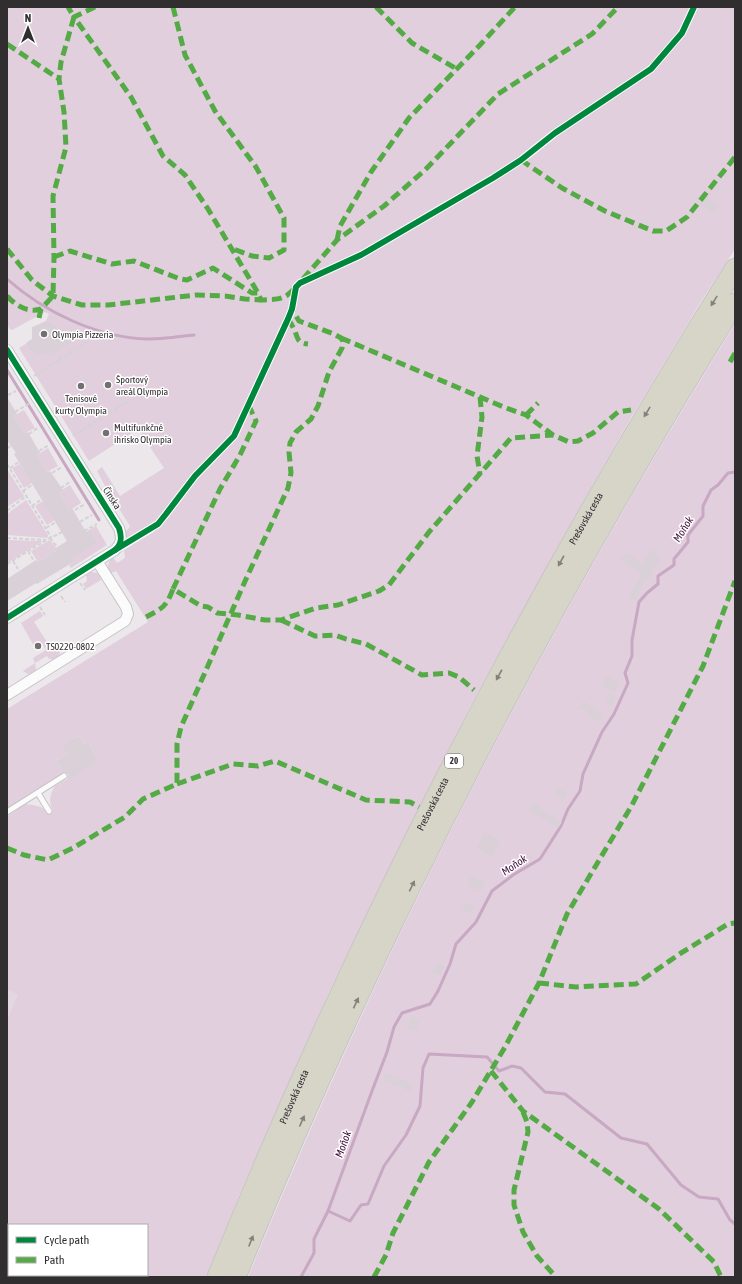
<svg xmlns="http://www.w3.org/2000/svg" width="742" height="1284" font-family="'Asap Condensed',sans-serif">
	<rect width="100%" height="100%" fill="#ece7eb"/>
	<polygon fill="#e3d8e1" points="7,983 25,992 7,1035"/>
	<g fill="#e1cfdd" fill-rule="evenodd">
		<path d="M 7,7 L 735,7 L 735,249 L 702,300 L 632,416 L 574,517 L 473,701 L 419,807 L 329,992 L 241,1191 L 206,1277 L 7,1277 L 7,1021 L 18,994 L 7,990 L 7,817 L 25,804 C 34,805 43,806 48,813 L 53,810 C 48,802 50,794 55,786 L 99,761 L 88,742 L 84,744 L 79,736 L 63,746 L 68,754 L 56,760 L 64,773 L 7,809 L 7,709 L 148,622 L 116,571 L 111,573 C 106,567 108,561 113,557 L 117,563 L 125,558 L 124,550 L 154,532 L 158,523 L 132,539 L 128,540 L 126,538 L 125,533 L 130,526 L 106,488 L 97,471 L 102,467 L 120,496 L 164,468 L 138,429 L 89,461 L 19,348 L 34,339 L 32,335 L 32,327 L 46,321 L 49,314 L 45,312 L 12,330 L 10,329 L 7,325 ZM 9,1225 L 147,1225 L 147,1275 L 9,1275 Z"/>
		<path d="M 735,324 L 735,1277 L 248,1277 C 300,1151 355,1026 415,903 C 511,705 619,511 735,324 Z"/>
		<polygon points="24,410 35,428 25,433 14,416"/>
		<polygon points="48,448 58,466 47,472 37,455"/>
		<polygon points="20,464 32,483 24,488 12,468"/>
		<polygon points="7,469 24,496 7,507"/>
		<polygon points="70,485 81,503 70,510 59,492"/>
		<polygon points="26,500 48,535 48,537 47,538 7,535 7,514"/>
		<polygon points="43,501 55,520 47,525 35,506"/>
		<polygon points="96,526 107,545 71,568 69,565 75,561 73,557 89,530"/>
		<polygon points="7,540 43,541 7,563"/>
		<polygon points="50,540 56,548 54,549 56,551 38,562 31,551"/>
		<polygon points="91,572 97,573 100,576 101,580 86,589 83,584 87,581 86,574"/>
		<path d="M 40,611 L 43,616 L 34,622 L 53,651 L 59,648 C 62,656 57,660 49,659 L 47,656 L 35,663 L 36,670 L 32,673 L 28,674 L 23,671 L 35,663 L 33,658 L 46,650 L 41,642 L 34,646 L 21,623 Z"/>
	</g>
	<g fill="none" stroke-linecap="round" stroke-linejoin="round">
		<g stroke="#c8a8c2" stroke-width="3">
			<path d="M 7,279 C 44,312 98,338 148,339 C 163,339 178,337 194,335"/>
			<polyline points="7,370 99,520"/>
			<polyline points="328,1211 350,1221 361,1205 368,1204 384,1166 406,1135 420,1106 423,1068 429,1054 487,1057 499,1071 512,1066 521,1068 545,1092 565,1094 621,1138 647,1144 681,1185 699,1197 718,1199 730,1220 735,1224"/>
			<polyline points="301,1277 314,1253 314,1239 328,1211 372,1091 387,1052 394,1027 402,1013 430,1004 438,991 450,964 456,944 476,922 492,891 513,875 540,859 561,826 568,809 580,791 583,774 602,732 614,714 628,683 625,673 632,656 632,640 639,602 647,593 658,584 658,576 674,565 674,559 688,542 688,535 703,516 703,506 711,490 718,485 728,473 735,472"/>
		</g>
	</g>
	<g fill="#dad0d8">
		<polygon points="705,196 719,206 713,214 699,204"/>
		<polygon points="46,321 67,332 73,341 52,355 50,351 44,355 33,352 26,343 32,339 32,328"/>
		<polygon points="7,397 17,414 14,416 25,433 28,432 40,453 37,455 47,472 50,471 63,490 59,492 70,510 72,508 86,532 89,530 97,543 73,557 75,561 37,584 36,583 7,601 7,579 36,560 38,562 56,551 54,549 67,541 14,454 16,453 7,440"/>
		<polygon points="651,550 661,557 651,571 653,572 648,579 647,578 635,600 629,597 641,574 621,560 626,553 642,564"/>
		<polygon points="607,676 619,683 614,692 602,686"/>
		<polygon points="609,693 616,697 612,706 605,703"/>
		<polygon points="583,701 604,714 599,722 588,716 589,714 579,708"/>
		<polygon points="79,736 84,744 88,742 99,761 68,780 68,774 63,772 56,760 68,754 62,746"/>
		<polygon points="557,788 567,792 564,799 554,795"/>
		<polygon points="533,802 541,807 540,809 562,822 558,828 529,811"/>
		<polygon points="485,832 501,842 492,857 476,847"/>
		<polygon points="472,875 485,883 481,890 476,888 475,890 467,886"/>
		<polygon points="466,902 474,906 470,914 462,910"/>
		<polygon points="437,962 445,966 440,976 432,972"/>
		<polygon points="411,1016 420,1019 416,1031 406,1027"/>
		<polygon points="385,1073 413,1084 410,1091 383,1080"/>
	</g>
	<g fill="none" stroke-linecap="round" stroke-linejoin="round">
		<g stroke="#c7c4c7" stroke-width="7">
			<g id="lane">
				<polyline points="38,793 49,811"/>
				<polyline points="7,812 64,776"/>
			</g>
		</g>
		<g stroke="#c7c4c7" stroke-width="12">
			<g id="street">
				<path d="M 7,350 L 119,528 C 122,537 122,544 115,550 L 7,618"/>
				<polyline points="7,695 125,621 128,614 126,607 97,561"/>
			</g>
		</g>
		<g stroke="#c7c4c6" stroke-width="21">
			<g id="highway">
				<path id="s1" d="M 217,1277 C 359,926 534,589 735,268"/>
				<path d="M 236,1277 C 373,939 542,613 735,303"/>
			</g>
		</g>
		<g stroke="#d3d3d3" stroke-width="2" stroke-dasharray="4 2" stroke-linecap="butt">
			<polyline points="34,376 89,341"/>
			<polyline points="8,395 16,391"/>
			<polyline points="15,412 30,403"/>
			<polyline points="29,434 38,428"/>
			<polyline points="73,436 128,401"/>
			<polyline points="7,448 11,446"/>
			<polyline points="39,451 49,445"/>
			<polyline points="7,464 51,537"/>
			<polyline points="10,468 19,462"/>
			<polyline points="52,473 62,467"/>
			<polyline points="61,488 71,481"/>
			<polyline points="23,491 33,484"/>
			<polyline points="32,506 42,499"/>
			<polyline points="75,510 85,504"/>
			<polyline points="7,511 26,496"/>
			<polyline points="80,522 92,515"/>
			<polyline points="46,528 56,522"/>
			<polyline points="84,531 97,524"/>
			<polyline points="7,538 46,540"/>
			<polyline points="50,538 57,547"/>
			<polyline points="28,551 34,561"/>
			<polyline points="13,561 18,569"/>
			<polyline points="7,564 50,538 64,531"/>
			<polyline points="80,583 85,590"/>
			<polyline points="61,596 65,602"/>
			<polyline points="40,607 45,615"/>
		</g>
		<use href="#lane" stroke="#fcfbfc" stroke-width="5"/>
		<use href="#street" stroke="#fcfbfc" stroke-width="10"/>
		<use href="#highway" stroke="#d7d4c8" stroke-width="19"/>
		<g stroke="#54ab45" stroke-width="5" stroke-dasharray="10 5" stroke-linecap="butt">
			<path d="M 95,7 L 74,17 L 131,97 L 163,156 L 185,175 L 208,209 L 258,293 L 261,300 C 278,299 283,301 295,288"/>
			<polyline points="173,7 185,55 215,111 256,167 284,218 284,250 269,258 252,256 231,248"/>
			<polyline points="376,7 412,43 457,69"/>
			<polyline points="7,44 59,79"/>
			<polyline points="521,160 562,188 605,211 653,231 666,231 687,217 735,157"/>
			<polyline points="337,240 340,226 371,172 409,118 480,45 515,7"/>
			<polyline points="7,249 32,280 53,296 82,305 108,305 196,295 225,296 245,299 261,300"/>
			<polyline points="54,257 70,251 112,264 134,261 180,279 187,280 213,268 252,293 258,293"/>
			<polyline points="303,279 337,240 384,206 425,170 498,94 592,34 618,7"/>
			<path d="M 7,296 C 16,306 28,313 41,309"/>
			<polyline points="39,318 41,309 53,296 54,257 53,196 66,147 64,112 59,79 61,62 74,17 68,7"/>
			<path d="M 288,319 C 291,323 293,327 295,331 C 298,340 298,343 308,344"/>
			<polyline points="341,338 506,408 526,415 553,435 569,442 578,441 593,433 618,412 631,410"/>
			<polyline points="730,362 735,353"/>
			<polyline points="480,397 482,417 477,456 480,474"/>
			<polyline points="526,415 538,403"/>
			<polyline points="173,589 220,489 240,455 256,421 249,406"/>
			<path d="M 146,617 C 163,608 166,607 173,589 L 201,606 L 208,607 L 217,613 L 238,615 L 265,620 L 281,620 L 316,608 L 338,605 L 379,591 L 389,585 L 429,532 L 511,438 L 553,435"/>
			<polyline points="281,620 315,636 335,635 346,639 366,644 422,675 449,673 459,677 474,690"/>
			<polyline points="177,784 233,764 258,766 275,761 366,800 410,802 419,807"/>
			<polyline points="7,848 24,855 48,860 73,848 125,817 143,799 177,784 177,744 181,727 246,579 288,488 291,473 289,452 290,443 296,432 311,419 318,406 329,372 342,348 343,341 341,338 334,334 299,321 292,309"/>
			<polyline points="539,983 576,987 636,984 681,953 728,924 735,923"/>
			<polyline points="491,1071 523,1111 659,1209 714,1262 721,1277"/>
			<polyline points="523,1112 527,1122 528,1132 514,1190 514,1205 523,1232 537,1256 556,1277"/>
			<polyline points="374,1277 386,1255 393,1233 429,1162 472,1102 505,1047 539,983 567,914 632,805 703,666 735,581"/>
		</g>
		<g stroke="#fff" stroke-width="8">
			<g id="cycleway">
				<path d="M 7,350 L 119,528 C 122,537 122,544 115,550 L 7,618"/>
				<polyline points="115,550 158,524 166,514 195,476 234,436 288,319 292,309 296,287 300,283 361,255 493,178 521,160 555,133 651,69 682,33 694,7"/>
			</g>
		</g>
		<use href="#cycleway" stroke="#00873e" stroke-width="6"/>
	</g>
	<defs><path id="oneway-solid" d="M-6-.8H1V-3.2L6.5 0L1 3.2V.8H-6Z"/></defs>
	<g fill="#84817c">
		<use href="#oneway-solid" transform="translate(714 301) rotate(122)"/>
		<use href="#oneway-solid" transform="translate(647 412) rotate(121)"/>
		<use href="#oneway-solid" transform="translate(561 561) rotate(119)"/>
		<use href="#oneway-solid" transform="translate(499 675) rotate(119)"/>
		<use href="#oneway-solid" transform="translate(412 886) rotate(-64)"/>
		<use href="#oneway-solid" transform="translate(356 1003) rotate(-65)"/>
		<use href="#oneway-solid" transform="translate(302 1121) rotate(-66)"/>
		<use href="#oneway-solid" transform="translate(251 1241) rotate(-68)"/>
	</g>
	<g fill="#726f71" stroke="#fff" stroke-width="1.5">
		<circle cx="44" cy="334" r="4"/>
		<circle cx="108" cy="385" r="4"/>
		<circle cx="81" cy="386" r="4"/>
		<circle cx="106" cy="433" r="4"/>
		<circle cx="38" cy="646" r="4"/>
	</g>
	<g text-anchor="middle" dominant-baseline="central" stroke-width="3" stroke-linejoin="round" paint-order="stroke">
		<rect fill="#fff" stroke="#6f6d6e" stroke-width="1" x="445" y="754" width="18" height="14" rx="3"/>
		<g font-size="9" font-weight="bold" fill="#312e30">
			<text x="454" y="761">20</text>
		</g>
		<g font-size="10" fill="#312e30" stroke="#fff" text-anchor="start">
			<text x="52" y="334">Olympia Pizzeria</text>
			<text x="116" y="379">Športový<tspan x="116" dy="12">areál Olympia</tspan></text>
			<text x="81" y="398" text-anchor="middle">Tenisové<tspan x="81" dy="12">kurty Olympia</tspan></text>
			<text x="114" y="427">Multifunkčné<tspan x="114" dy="12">ihrisko Olympia</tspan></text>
			<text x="46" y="646">TS0220-0802</text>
		</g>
		<g font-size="10" fill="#312e30" stroke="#fff">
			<text transform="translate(112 498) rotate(57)">Čínska</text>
			<text stroke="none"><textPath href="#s1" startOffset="844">Prešovská cesta</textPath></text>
			<text stroke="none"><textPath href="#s1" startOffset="520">Prešovská cesta</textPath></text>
			<text stroke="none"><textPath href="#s1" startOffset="196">Prešovská cesta</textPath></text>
		</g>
		<g font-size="11" font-style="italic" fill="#45103e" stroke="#fff">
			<text transform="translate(683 529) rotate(-58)">Moňok</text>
			<text transform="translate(514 865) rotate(-34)">Moňok</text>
			<text transform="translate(343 1144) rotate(-70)">Moňok</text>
		</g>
	</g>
	<rect width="742" height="1284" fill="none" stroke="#312e30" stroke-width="16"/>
	<rect x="8" y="1224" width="140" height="52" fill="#ffffff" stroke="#adabac"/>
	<rect x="16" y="1237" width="20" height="6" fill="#00873e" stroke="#adabac"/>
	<text x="44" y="1244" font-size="12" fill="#312e30">Cycle path</text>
	<rect x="16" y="1257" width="20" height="6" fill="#54ab45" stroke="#adabac"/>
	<text x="44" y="1264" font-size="12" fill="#312e30">Path</text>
	<g transform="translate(28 28)" stroke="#ffffff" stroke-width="3" paint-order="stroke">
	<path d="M0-3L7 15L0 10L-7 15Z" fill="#312e30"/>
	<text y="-6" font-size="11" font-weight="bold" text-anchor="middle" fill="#312e30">N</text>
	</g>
</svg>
